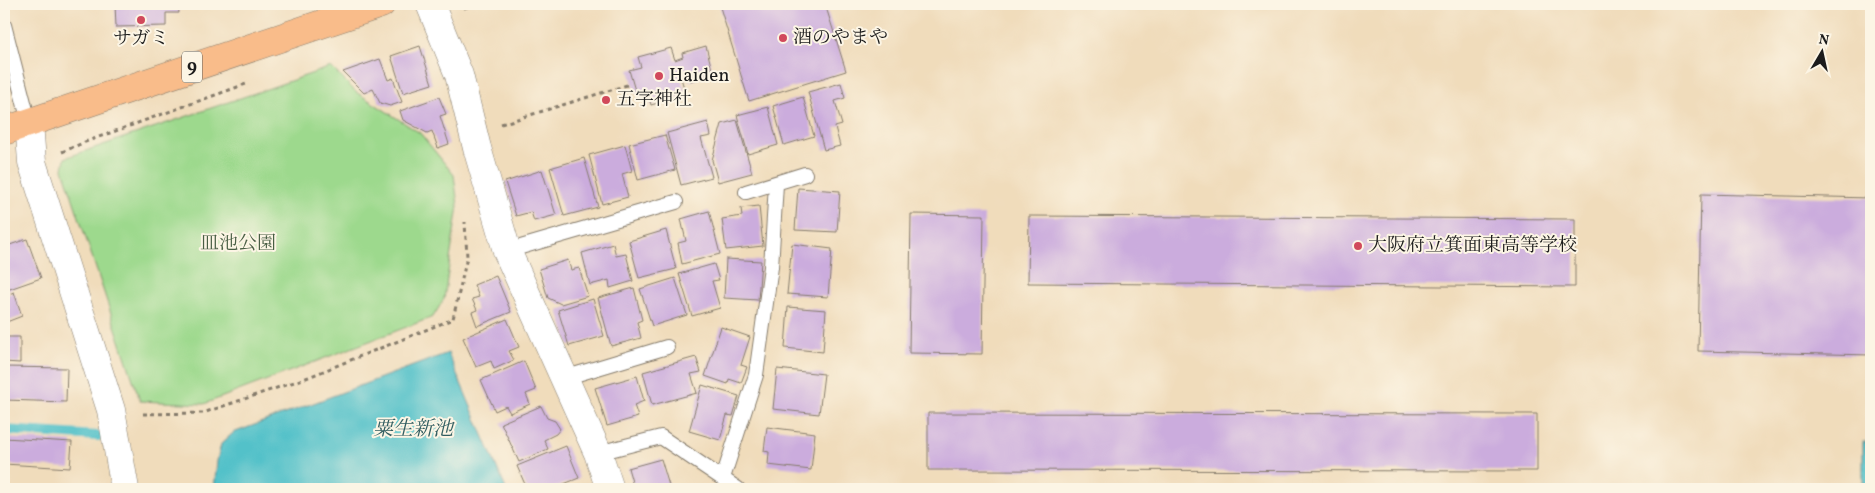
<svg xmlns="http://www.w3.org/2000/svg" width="1875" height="493" font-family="Vollkorn,'Noto Serif JP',serif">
	<rect width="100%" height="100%" fill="#fcf5e5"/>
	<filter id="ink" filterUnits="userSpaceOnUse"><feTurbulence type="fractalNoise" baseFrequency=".02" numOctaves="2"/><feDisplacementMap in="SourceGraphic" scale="10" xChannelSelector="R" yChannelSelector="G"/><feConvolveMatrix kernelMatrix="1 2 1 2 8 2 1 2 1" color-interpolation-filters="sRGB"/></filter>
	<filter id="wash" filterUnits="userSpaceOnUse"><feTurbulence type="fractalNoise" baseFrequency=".0096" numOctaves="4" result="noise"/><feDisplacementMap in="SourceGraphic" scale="20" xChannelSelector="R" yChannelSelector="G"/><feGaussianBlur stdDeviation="1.12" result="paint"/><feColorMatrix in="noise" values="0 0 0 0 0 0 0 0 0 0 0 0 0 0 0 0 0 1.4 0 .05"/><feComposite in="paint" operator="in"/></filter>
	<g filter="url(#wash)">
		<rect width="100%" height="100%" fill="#f0dcbb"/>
		<polygon fill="#9dd98d" stroke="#5c7a54" points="331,67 356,92 420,133 454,175 458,206 444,299 433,317 204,404 140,401 63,169 65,158"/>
		<g fill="#53c1c9" stroke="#386e72">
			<polygon points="448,353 506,489 214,489 217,461 221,444 233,433"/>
			<rect x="1863" y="442" width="8" height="47"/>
		</g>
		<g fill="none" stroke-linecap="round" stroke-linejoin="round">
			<polyline stroke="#53c1c9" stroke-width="10" points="4,430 98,436"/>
		</g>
		<g id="blocks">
			<g fill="#cbacdd">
				<polygon points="115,4 178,4 179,13 166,13 166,26 116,27"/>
				<polygon points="719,4 825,4 846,71 749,101"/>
				<polygon points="420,46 432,84 403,93 391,56"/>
				<polygon points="706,46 713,74 690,81 688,76 681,78 686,95 651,105 647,91 636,94 629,70 641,67 638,57 671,48 675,60 683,57 682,53"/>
				<polygon points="380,59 388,80 393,78 402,102 390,106 380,103 373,89 364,93 343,72"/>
				<polygon points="841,83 845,98 835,101 842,125 835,127 840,146 824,150 808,92"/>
				<polygon points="439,97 446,114 440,116 449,144 438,148 432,131 427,133 403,120 400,111"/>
				<polygon points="803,97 814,136 784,145 773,106"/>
				<polygon points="768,107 778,145 748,154 737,115"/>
				<polygon points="737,120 752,173 718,182 712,160 722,124"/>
				<polygon points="708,122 711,136 701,138 712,177 681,185 667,133"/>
				<polygon points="665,135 675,170 638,180 629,144"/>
				<polygon points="625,145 632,171 622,174 628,197 602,204 589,155"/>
				<polygon points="584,158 598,207 564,216 550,168"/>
				<polygon points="542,170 556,215 534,221 531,212 516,216 505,182"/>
				<polygon points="798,188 840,191 837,232 795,230"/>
				<polygon points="1701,194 1871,198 1871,355 1698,351"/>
				<polygon points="759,206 763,246 726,250 722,219 742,216 741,208"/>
				<polygon points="709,211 720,254 682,264 678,243 686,241 681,219"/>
				<polygon points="911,214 984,215 982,354 909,353"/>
				<polygon points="1029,216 1575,219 1575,287 1028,283"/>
				<polygon points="666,230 676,269 639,278 629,241"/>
				<polygon points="27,239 41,278 4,291 4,247"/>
				<polygon points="613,244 616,256 626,254 633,281 610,288 609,280 590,285 582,253"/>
				<polygon points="792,244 832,249 828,297 787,294"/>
				<polygon points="726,259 761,261 758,300 724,298"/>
				<polygon points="568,260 571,270 579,268 588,296 561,304 548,298 539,269"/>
				<polygon points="714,264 719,280 712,281 720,308 692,316 679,274"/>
				<polygon points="496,276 511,312 477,326 472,312 477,310 472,299 479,297 474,285"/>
				<polygon points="675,278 687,315 652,326 640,289"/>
				<polygon points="634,288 642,320 637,322 641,338 611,346 598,298"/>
				<polygon points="14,292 22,316 4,323 4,296"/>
				<polygon points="593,299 604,336 569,346 558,310"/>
				<polygon points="788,307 826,310 823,352 785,348"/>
				<polygon points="507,319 519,347 509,351 514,360 494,369 491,361 476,367 463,338"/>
				<polygon points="721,327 750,337 741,365 747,367 741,383 729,379 728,384 705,376"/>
				<polygon points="4,337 20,337 20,363 4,362"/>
				<polygon points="696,357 701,372 691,374 697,393 652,405 643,372"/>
				<polygon points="524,361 536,390 526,394 530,404 510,413 506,406 495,411 481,380"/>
				<polygon points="4,367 67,368 66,402 4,400"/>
				<polygon points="777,369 824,374 819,414 773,409"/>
				<polygon points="637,376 644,401 634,405 638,417 607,426 595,388"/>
				<polygon points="702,385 739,396 733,416 727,415 720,440 689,431"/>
				<polygon points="541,406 547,418 555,421 560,429 556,434 544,440 548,449 519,462 501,423"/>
				<polygon points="928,413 1537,414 1537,471 928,470"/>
				<polygon points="767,427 815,433 811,470 768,465 769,452 764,451"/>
				<polygon points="4,438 72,442 70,468 4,464"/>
				<polygon points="566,446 579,478 551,489 527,489 517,466"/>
				<polygon points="661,459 670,489 634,489 628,468"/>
			</g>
		</g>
	</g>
	<g filter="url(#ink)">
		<use href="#blocks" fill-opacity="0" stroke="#867c6c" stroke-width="1"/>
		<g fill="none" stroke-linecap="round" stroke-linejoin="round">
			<g stroke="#867c6c" stroke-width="16">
				<g id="service">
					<polyline points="4,25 29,122"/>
					<polyline points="746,192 805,174"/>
					<polyline points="507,251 676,202"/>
					<polyline points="564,378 667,347"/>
					<polyline points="598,453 661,437 738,489"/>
					<polyline points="723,478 756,375 771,267 776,184"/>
				</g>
			</g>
			<g stroke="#867c6c" stroke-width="29">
				<g id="minor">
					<polyline points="430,4 459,75 477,148 507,251 598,453 610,489"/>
					<polyline points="29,122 32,162 111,410 125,489"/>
				</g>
			</g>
			<g stroke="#867c6c" stroke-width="29">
				<polyline id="primary" points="4,131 381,4"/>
			</g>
			<g stroke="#867c6c" stroke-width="3" stroke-dasharray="4 4" stroke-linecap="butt">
				<polyline points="464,8 475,4"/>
				<polyline points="501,124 627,85"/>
				<polyline points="62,152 85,142 246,84"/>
				<polyline points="143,414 203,413 306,378 453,319 467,257 465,222"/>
			</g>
			<use href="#service" stroke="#fff" stroke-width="14"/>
			<use href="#minor" stroke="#fff" stroke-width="28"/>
			<use href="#primary" stroke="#f9bc8a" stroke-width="28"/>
		</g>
	</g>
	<g fill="#d1495b" stroke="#fcf5e5" stroke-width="2">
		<circle cx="141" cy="20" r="5"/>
		<circle cx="783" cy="38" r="5"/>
		<circle cx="659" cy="76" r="5"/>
		<circle cx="606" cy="100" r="5"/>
		<circle cx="1358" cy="246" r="5"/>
	</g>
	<g text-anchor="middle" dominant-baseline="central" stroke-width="4" stroke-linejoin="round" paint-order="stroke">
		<rect fill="#fcf5e5" stroke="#5f5d58" stroke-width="1" x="182" y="51.5" width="20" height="31" rx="4"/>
		<g font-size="18" font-weight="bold" fill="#1c1c1c">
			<text x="192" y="67">9</text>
		</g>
		<g font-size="19" fill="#1c1c1c" stroke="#fcf5e5" text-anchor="start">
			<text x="793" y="38">酒のやまや</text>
			<text x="141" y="39" text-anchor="middle">サガミ</text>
			<text x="669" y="76">Haiden</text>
			<text x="616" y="100">五字神社</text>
			<text x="1368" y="246">大阪府立箕面東高等学校</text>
		</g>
		<g font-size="19" fill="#495e44" stroke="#fcf5e5">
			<text x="238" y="244">皿池公園</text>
		</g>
		<g font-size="20" font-style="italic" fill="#325e61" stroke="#fcf5e5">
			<text x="413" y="430">粟生新池</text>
		</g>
	</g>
	<rect width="1875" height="493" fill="none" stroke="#fcf5e5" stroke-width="20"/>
	<g transform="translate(1822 52) rotate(9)" stroke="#fcf5e5" stroke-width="4" paint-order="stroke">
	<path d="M0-4L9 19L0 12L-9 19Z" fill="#1c1c1c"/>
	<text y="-8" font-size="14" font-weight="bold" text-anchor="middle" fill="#1c1c1c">N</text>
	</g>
</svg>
